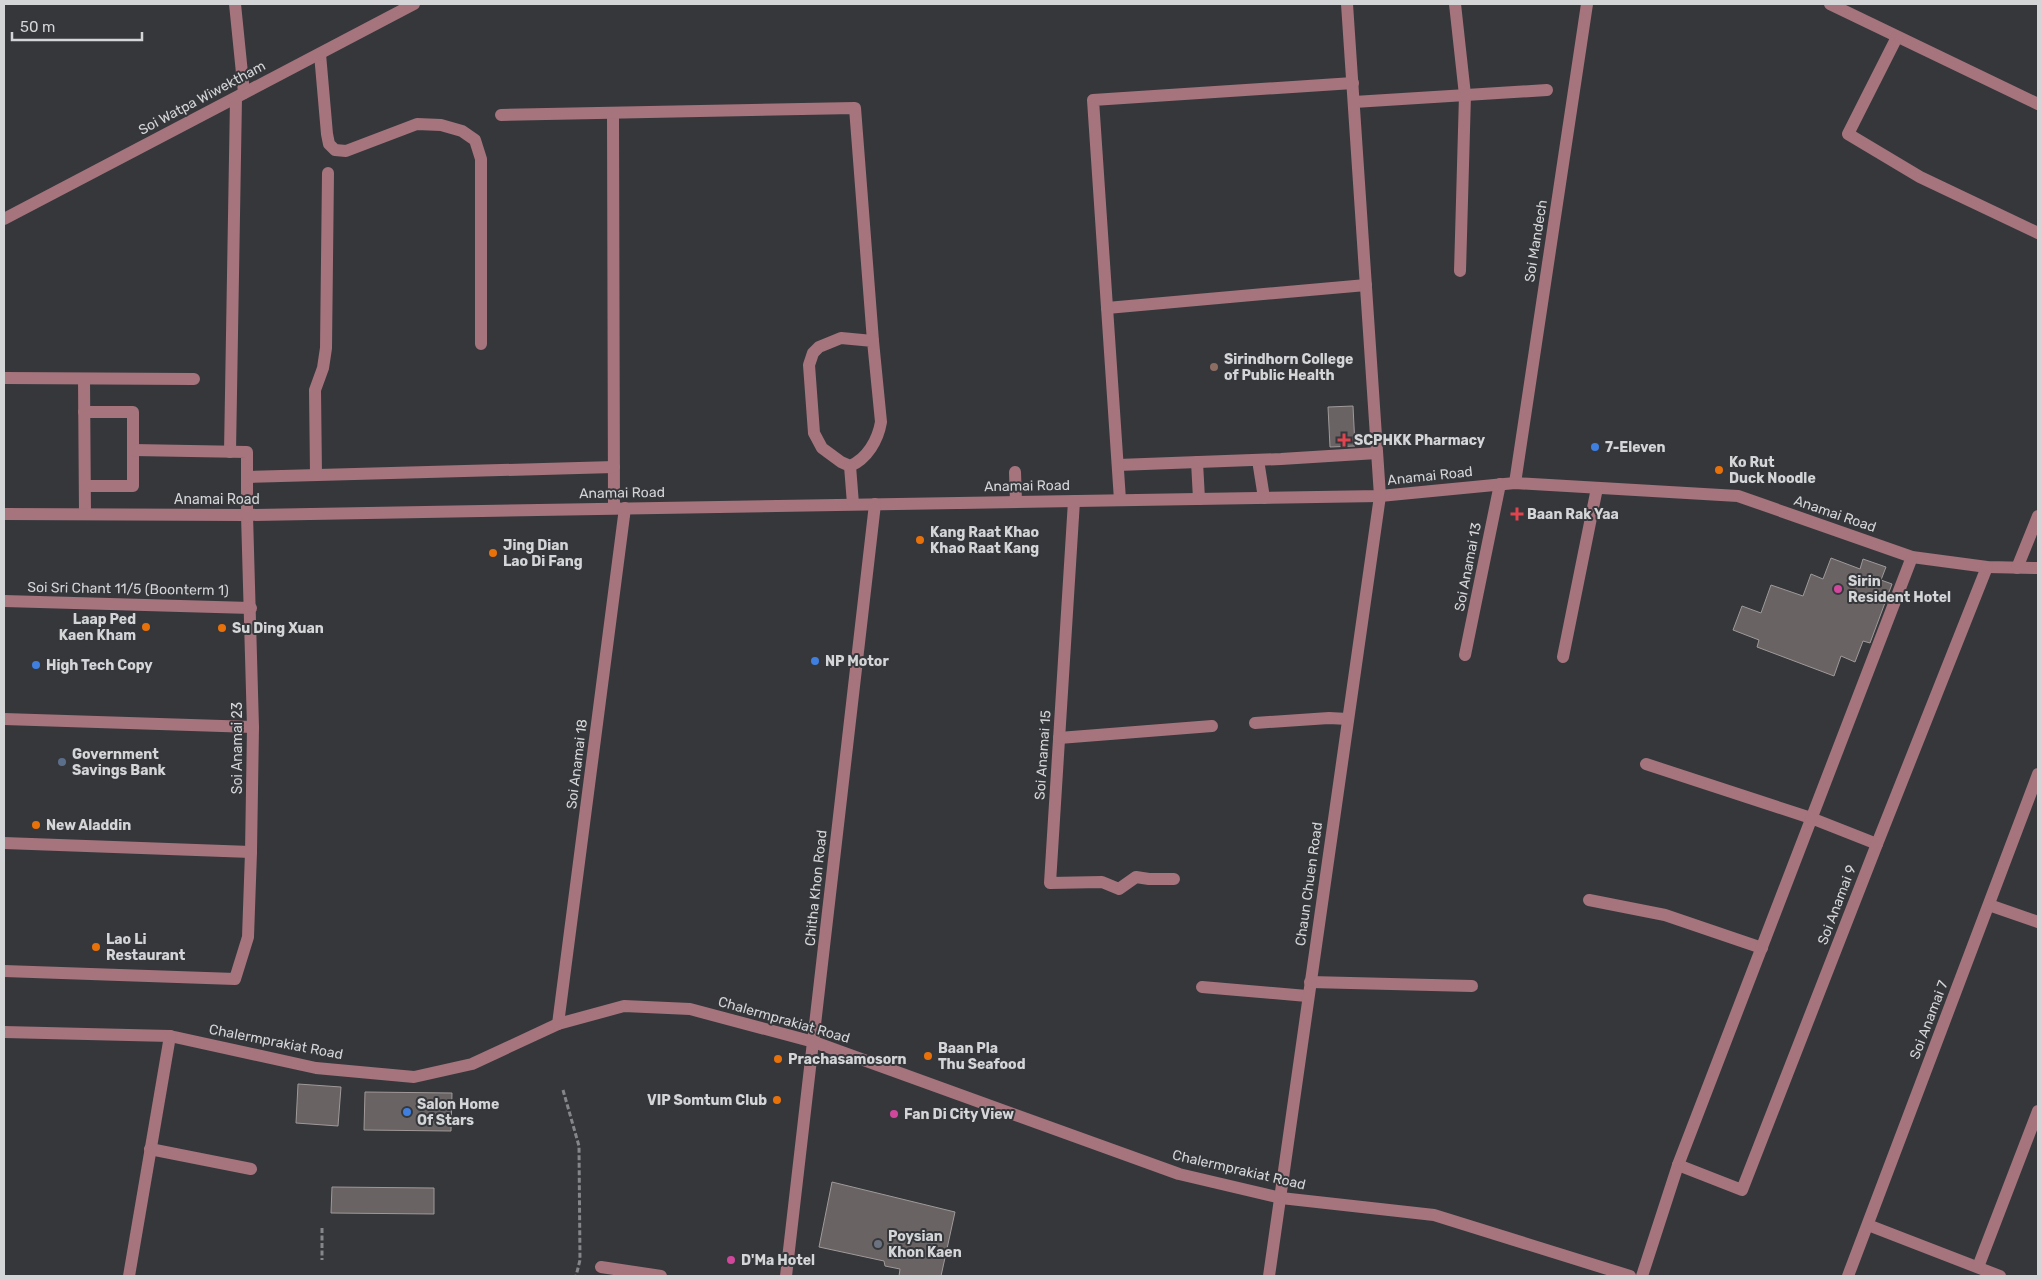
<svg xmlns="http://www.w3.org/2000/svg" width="2042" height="1280" font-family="Rubik,sans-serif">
	<rect width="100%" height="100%" fill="#35373b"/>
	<g fill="#696363" stroke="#a09999">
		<polygon points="1353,406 1355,446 1330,447 1328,407"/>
		<polygon points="1831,558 1860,569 1863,559 1886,567 1881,580 1892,584 1870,643 1863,641 1855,662 1841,656 1834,676 1757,647 1759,640 1733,630 1742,606 1761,613 1771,585 1803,596 1811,574 1823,579"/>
		<polygon points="298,1084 341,1087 338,1126 296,1123"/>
		<polygon points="365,1092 452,1093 451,1131 364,1130"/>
		<polygon points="832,1182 955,1212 941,1276 899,1276 900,1269 885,1266 884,1261 819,1247"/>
		<polygon points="332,1187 434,1188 434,1214 331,1213"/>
	</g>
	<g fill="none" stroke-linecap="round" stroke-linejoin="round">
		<g stroke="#848689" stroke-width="3" stroke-dasharray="5 2.5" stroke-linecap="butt">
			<polyline points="563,1090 579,1146 580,1260 576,1276"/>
			<polyline points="322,1228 322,1260"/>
		</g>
		<g stroke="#a5747d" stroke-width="12">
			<polyline points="235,4 244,93"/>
			<polyline points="1455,4 1465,95 1460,271"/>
			<polyline points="1830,4 2038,104"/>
			<polyline points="1897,37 1848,134 1920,177 2038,233"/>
			<polyline points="320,54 327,134 329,144 335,150 346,151 417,124 441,125 462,131 475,140 481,159 481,344"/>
			<polyline points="1354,102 1547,90"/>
			<polyline points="613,114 614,508"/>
			<polyline points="501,115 855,108 873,341"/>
			<polyline points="4,219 414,4"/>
			<polyline points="1107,308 1366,285"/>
			<path d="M 841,338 L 873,341 L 881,422 C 878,440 867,459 850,466 L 841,462 L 822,448 L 814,433 L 809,365 L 813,353 L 819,347 Z"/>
			<polyline points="4,378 194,379"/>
			<polyline points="84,379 85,514"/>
			<polyline points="84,412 133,412 133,486 85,486"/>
			<polyline points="230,452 236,98"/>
			<polyline points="1258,460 1264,498"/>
			<polyline points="1197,462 1199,499"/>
			<polyline points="1118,465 1281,459 1377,453"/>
			<polyline points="850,466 853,504"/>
			<polyline points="1015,472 1016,502"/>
			<polyline points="316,475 315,390 323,368 326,348 328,173"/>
			<polyline points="247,477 614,467"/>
			<polyline points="1515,483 1587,4"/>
			<polyline points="1120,500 1093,100 1353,83"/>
			<polyline points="1074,501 1050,883 1102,882 1119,889 1136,877 1149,879 1174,879"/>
			<polyline points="4,514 247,515 1380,496 1515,483 1738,496 1912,557 1987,567 2038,568"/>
			<polyline points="2017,568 2038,516"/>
			<polyline points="4,601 251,608"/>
			<polyline points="1465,655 1500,484"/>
			<polyline points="1563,657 1597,488"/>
			<polyline points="4,719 253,727"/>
			<polyline points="1255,723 1329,718 1348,719"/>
			<polyline points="1059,738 1212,726"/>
			<polyline points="1646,764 1811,818 1877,844"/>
			<polyline points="4,843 251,852"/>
			<polyline points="1589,900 1665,915 1762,948"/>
			<polyline points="1989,905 2038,922"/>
			<polyline points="4,971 235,979 248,937 251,852 253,727 247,515 247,452 133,450"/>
			<polyline points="1310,982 1472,986"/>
			<polyline points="1202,987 1307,996"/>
			<polyline points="558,1024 625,508"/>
			<polyline points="4,1032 170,1036 316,1068 414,1077 472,1064 558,1024 624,1006 690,1009 814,1042 1179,1174 1281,1198 1434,1215 1630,1276"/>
			<polyline points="150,1149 251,1169"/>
			<polyline points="1678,1165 1742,1190 1877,844 1987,567"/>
			<polyline points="1868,1225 2000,1276"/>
			<polyline points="601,1267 661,1276"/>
			<polyline points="1978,1267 2038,1111"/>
			<polyline points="129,1276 170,1036"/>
			<polyline points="786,1276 875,504"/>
			<polyline points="1269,1276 1380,496 1347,4"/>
			<polyline points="1642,1276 1678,1165 1912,557"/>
			<polyline points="1848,1276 2038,774"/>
		</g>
	</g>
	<circle fill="#8d6e63" stroke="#35373b" stroke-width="2" cx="1214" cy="367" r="5"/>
	<g fill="#e0444e" stroke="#35373b" stroke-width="2">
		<path d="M1341.5 432.5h5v5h5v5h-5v5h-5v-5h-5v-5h5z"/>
		<path d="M1514.5 506.5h5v5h5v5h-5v5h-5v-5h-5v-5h5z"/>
	</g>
	<g fill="#3f7fe0" stroke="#35373b" stroke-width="2">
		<circle cx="1595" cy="447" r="5"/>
		<circle cx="815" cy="661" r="5"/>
		<circle cx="36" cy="665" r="5"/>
		<circle cx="407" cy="1112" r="5"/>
	</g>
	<g fill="#e8710a" stroke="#35373b" stroke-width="2">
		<circle cx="1719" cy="470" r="5"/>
		<circle cx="920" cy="540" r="5"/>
		<circle cx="493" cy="553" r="5"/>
		<circle cx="146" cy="627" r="5"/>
		<circle cx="222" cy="628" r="5"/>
		<circle cx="36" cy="825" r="5"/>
		<circle cx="96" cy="947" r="5"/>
		<circle cx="928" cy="1056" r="5"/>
		<circle cx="778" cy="1059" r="5"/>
		<circle cx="777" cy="1100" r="5"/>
	</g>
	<g fill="#d1479c" stroke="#35373b" stroke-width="2">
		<circle cx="1838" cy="589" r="5"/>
		<circle cx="894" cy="1114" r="5"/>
		<circle cx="731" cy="1260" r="5"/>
	</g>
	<circle fill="#5c6f8a" stroke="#35373b" stroke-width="2" cx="62" cy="762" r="5"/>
	<circle fill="#6b7280" stroke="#35373b" stroke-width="2" cx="878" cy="1244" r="5"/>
	<g text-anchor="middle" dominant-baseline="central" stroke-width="4" stroke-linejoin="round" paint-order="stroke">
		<g font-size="14" fill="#d3d5d7" stroke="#35373b">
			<text transform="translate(202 98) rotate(-28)">Soi Watpa Wiwektham</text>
			<text transform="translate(1536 241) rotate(-81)">Soi Mandech</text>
			<text transform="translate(1430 476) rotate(-6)">Anamai Road</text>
			<text transform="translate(1027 486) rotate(-1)">Anamai Road</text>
			<text transform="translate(622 493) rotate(-1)">Anamai Road</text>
			<text x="217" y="499">Anamai Road</text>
			<text transform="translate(1835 514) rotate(19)">Anamai Road</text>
			<text transform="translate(1468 567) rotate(-79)">Soi Anamai 13</text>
			<text transform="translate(128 589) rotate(1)">Soi Sri Chant 11/5 (Boonterm 1)</text>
			<text transform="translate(237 748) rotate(-90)">Soi Anamai 23</text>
			<text transform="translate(1043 755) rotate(-86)">Soi Anamai 15</text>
			<text transform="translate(577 764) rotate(-83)">Soi Anamai 18</text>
			<text transform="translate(1309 884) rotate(-82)">Chaun Chuen Road</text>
			<text transform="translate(816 888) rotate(-84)">Chitha Khon Road</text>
			<text transform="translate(1837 905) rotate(-69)">Soi Anamai 9</text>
			<text transform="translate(784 1020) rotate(16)">Chalermprakiat Road</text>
			<text transform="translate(1929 1020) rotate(-69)">Soi Anamai 7</text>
			<text transform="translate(276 1042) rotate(11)">Chalermprakiat Road</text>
			<text transform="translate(1239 1170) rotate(13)">Chalermprakiat Road</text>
		</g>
		<g font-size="14" font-weight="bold" fill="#d3d5d7" stroke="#35373b" text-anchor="start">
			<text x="1224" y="359">Sirindhorn College<tspan x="1224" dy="16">of Public Health</tspan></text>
			<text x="1354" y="440">SCPHKK Pharmacy</text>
			<text x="1605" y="447">7-Eleven</text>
			<text x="1729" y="462">Ko Rut<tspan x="1729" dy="16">Duck Noodle</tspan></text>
			<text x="1527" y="514">Baan Rak Yaa</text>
			<text x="930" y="532">Kang Raat Khao<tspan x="930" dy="16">Khao Raat Kang</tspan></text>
			<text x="503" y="545">Jing Dian<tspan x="503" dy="16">Lao Di Fang</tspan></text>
			<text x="1848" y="581">Sirin<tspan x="1848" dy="16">Resident Hotel</tspan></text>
			<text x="136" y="619" text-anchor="end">Laap Ped<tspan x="136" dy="16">Kaen Kham</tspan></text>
			<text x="232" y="628">Su Ding Xuan</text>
			<text x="825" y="661">NP Motor</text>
			<text x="46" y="665">High Tech Copy</text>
			<text x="72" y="754">Government<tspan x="72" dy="16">Savings Bank</tspan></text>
			<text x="46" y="825">New Aladdin</text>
			<text x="106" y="939">Lao Li<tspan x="106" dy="16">Restaurant</tspan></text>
			<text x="938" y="1048">Baan Pla<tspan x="938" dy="16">Thu Seafood</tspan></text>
			<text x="788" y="1059">Prachasamosorn</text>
			<text x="767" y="1100" text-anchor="end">VIP Somtum Club</text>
			<text x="417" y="1104">Salon Home<tspan x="417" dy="16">Of Stars</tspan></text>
			<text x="904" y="1114">Fan Di City View</text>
			<text x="888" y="1236">Poysian<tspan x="888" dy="16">Khon Kaen</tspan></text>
			<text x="741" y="1260">D'Ma Hotel</text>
		</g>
	</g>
	<rect width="2042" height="1280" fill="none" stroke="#d3d5d7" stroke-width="10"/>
	<path d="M12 32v8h130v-8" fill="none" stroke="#d3d5d7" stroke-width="2.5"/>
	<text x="20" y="32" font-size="15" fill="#d3d5d7" stroke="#35373b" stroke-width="4" paint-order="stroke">50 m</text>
</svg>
